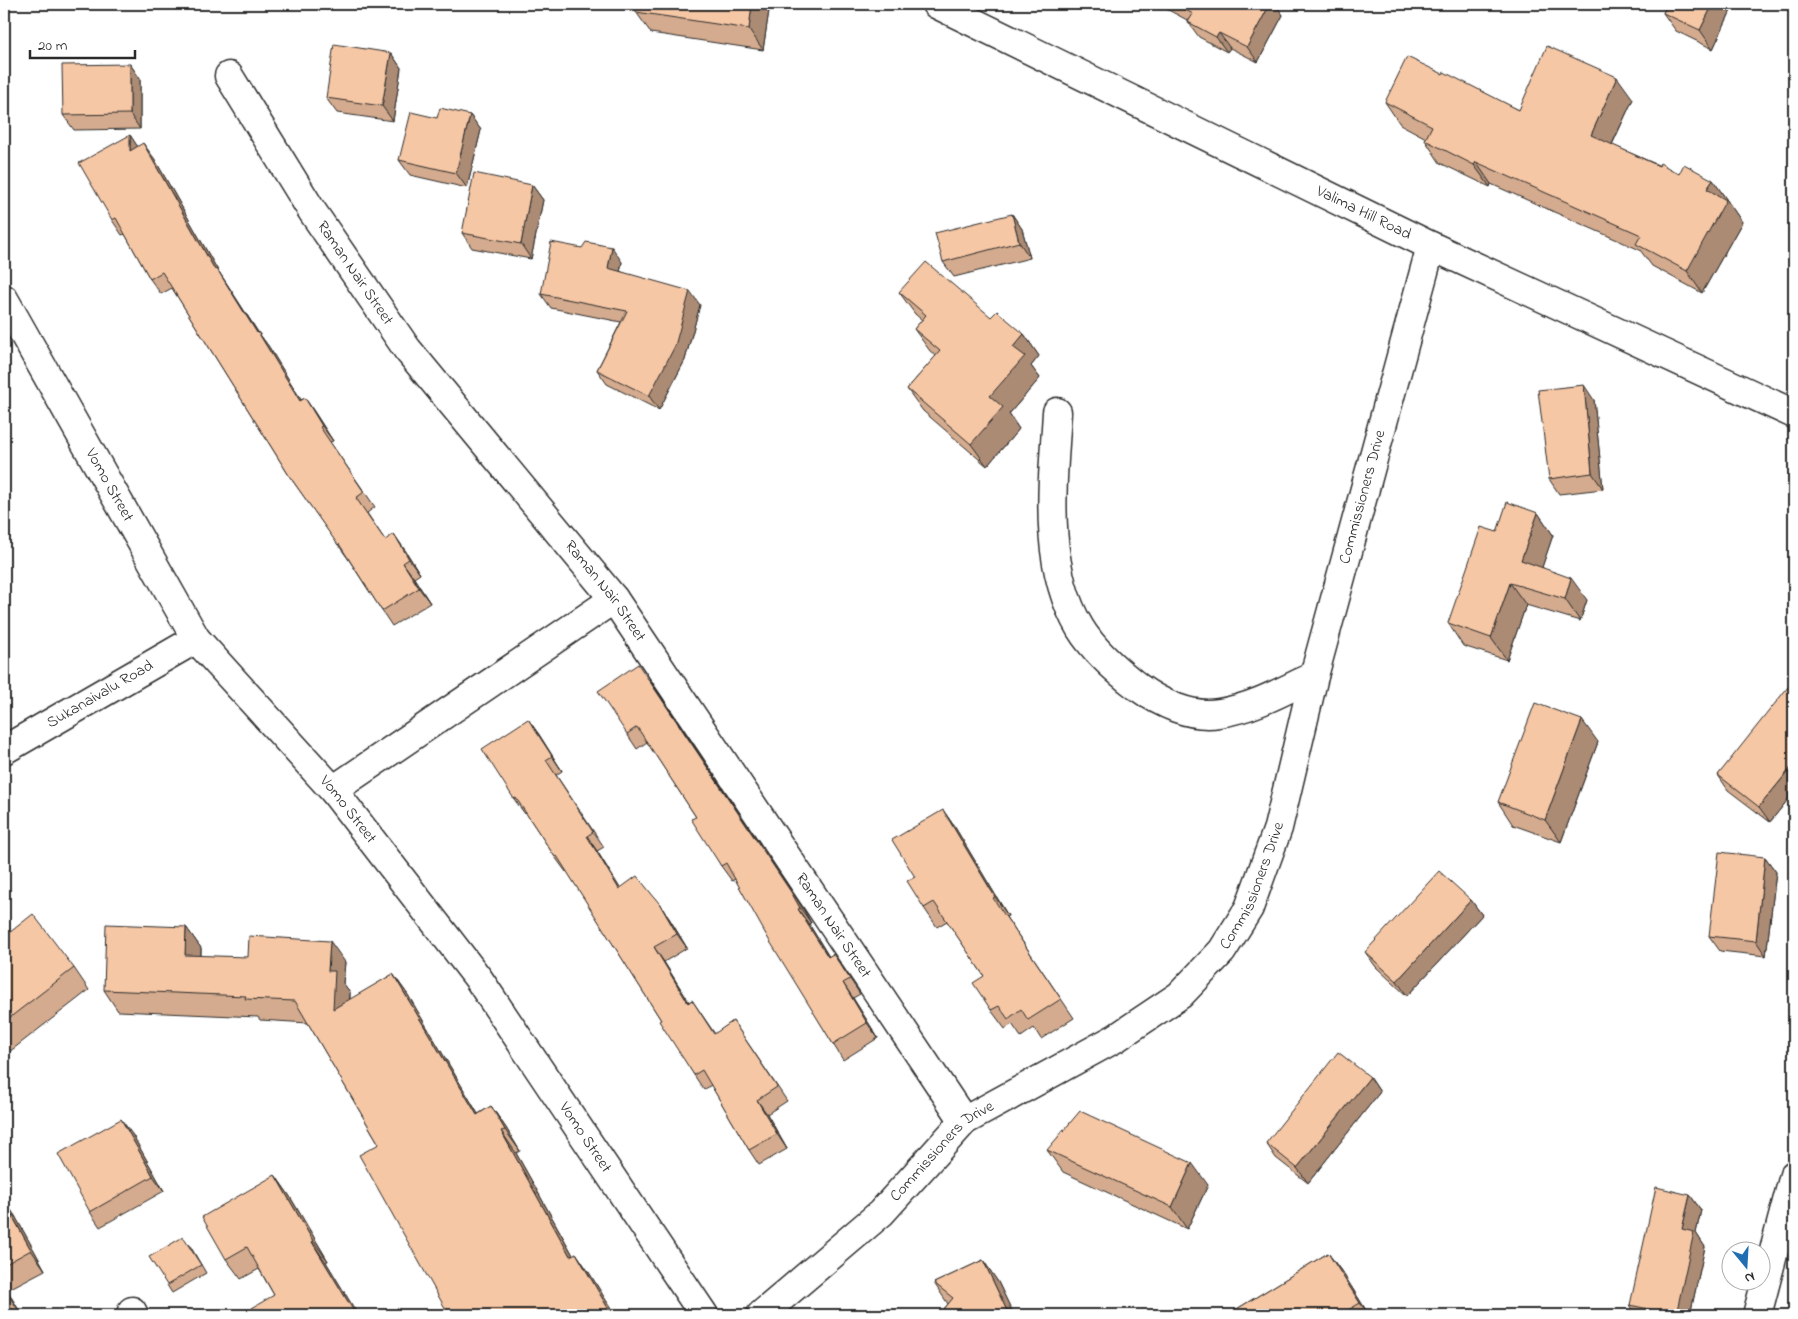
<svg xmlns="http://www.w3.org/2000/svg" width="1798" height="1319" font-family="'Indie Flower',sans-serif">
	<rect width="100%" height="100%" fill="#fff"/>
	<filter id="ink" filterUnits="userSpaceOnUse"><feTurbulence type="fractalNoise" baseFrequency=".02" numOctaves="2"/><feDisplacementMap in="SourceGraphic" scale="10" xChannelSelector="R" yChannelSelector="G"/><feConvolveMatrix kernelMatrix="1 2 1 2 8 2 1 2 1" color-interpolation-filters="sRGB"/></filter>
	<g filter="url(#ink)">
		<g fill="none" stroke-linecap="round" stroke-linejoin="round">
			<g stroke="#2b2b2b" stroke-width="31">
				<g id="minor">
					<path id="s1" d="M 936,4 L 1431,246 L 1794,414"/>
					<path id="s2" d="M 229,76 L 312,211 L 407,349 L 614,599 L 964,1121"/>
					<path d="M 1057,412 C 1053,483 1042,564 1080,628 C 1094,651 1117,671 1138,687 C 1160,703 1191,718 1219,713 C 1253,708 1283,691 1314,676"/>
					<polyline points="333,790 614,599"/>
					<polyline points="132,1311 134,1315"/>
					<path id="s3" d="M 761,1315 L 881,1213 L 964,1121 L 1116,1038 L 1180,995 L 1222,951 L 1249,908 L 1278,828 L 1314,676 L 1431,246"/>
				</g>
			</g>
			<g stroke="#2b2b2b" stroke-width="31">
				<g id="secondary">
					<path id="s4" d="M 4,299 L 196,639 L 333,790 L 478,978 L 704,1315"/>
					<path id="s5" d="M 4,750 L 196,639"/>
					<polyline points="1757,1315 1794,1175"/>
				</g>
			</g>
			<use href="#minor" stroke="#fff" stroke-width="28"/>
			<use href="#secondary" stroke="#fff" stroke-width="28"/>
		</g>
		<g fill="#d4ab8e" stroke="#2b2b2b">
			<polygon points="770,4 763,50 651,33 636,12"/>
			<polygon points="1157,4 1275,4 1283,15 1258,62 1230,48 1227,52 1199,37 1188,22 1189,21"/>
			<polygon points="1667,4 1734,4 1713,49 1676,31 1663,13"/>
			<polygon points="391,53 401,68 393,121 337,113 326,98"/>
			<polygon points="130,64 140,79 140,129 74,130 63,115"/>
			<polygon points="1443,74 1519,110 1633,99 1612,145 1679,174 1713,180 1742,222 1702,293 1652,266 1640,250 1491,184 1490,187 1440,163 1425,140 1426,138 1400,124 1385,102"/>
			<polygon points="470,115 481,130 467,188 410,175 399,160 437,118"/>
			<polygon points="130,135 137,146 154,158 217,269 227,284 258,332 269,347 301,400 305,398 315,413 333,441 330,442 375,507 367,513 385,540 405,550 420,574 414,578 430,603 392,626 382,611 349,560 290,477 172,288 161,294 150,279 125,234 122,235 112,220"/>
			<polygon points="532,185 543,200 531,259 472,248 462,233"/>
			<polygon points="1012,214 1022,229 1030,258 954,277 943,262"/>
			<polygon points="622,262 620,271 700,305 685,360 659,410 607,384 597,370 621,322 551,308 541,294"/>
			<polygon points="899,292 991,317 1024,334 1039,356 1031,366 1040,378 1009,414 1019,429 987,466 923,411 907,389 936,356 930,351 914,329 922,320 915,314"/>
			<polygon points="1594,400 1603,489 1559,494 1549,479"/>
			<polygon points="1538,513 1553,535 1542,567 1587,600 1580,621 1526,605 1507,660 1463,646 1448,623 1497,532"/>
			<polygon points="649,679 802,907 811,923 809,924 829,957 833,954 860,994 853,998 878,1038 843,1060 833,1044 735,879 732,881 721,866 696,817 647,742 637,749 627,734"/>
			<polygon points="1794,693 1794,792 1770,822 1728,790 1718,775"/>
			<polygon points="538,733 562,771 556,775 604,847 597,851 620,889 669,918 687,948 664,962 689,1002 692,1000 715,1034 733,1021 787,1101 767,1114 787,1149 759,1165 749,1150 711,1085 704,1090 694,1075 661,1020 567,871 566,872 555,857 526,813 525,814 514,799"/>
			<polygon points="1598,742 1561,842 1513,825 1498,802"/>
			<polygon points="943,810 956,829 1008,916 1006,917 1074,1018 1041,1039 1034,1028 1021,1037 1012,1024 1005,1029 991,1010 984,976 947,921 937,927 924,908 915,877"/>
			<polygon points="1765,857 1776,872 1766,956 1720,951 1709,936"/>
			<polygon points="1471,900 1482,915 1407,996 1376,967 1365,952"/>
			<polygon points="186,927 201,948 201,956 345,962 343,983 350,992 350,1000 393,974 408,995 478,1114 491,1106 506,1128 520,1151 516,1153 573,1255 576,1253 590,1274 615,1315 449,1315 379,1144 308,1023 260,1020 258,1017 118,1011 104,990"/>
			<polygon points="4,937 74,968 89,990 4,1056"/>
			<polygon points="1370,1077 1380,1092 1308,1183 1276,1158 1266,1143"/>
			<polygon points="132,1134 164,1191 100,1227 90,1212"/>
			<polygon points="1047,1150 1208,1185 1187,1229 1063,1172"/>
			<polygon points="275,1175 289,1195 328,1261 326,1262 358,1315 256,1315 274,1295 259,1269 241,1279 226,1259"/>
			<polygon points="1690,1195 1701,1210 1696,1233 1705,1247 1690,1315 1637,1315 1630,1305"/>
			<polygon points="4,1200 15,1216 45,1270 7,1290 20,1312 14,1315 4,1315"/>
			<polygon points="189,1244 206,1273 172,1293 167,1285"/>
			<polygon points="1328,1253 1344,1275 1369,1315 1227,1315"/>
			<polygon points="983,1260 998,1282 1014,1315 939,1315 948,1304 934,1283"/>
		</g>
		<g fill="#ac8b74" stroke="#2b2b2b">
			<polygon points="752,4 770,4 763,50 749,29"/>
			<polygon points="1270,4 1275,4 1283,15 1258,62 1247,47"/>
			<polygon points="1713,4 1734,4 1713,49 1700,30"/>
			<polygon points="1219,33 1230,48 1227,52 1216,37"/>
			<polygon points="391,53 401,68 393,121 382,106"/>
			<polygon points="130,64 140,79 140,129 130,114"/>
			<polygon points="1617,77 1633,99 1606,157 1591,135"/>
			<polygon points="470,115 481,130 467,188 456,173"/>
			<polygon points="130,135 140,150 130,151"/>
			<polygon points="143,143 154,158 226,285 215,270"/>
			<polygon points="1476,162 1491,184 1490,187 1474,165"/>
			<polygon points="1713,180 1742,222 1702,293 1687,271 1707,189"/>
			<polygon points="532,185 543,200 531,259 521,244"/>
			<polygon points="1012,214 1022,229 1030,258 1019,242"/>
			<polygon points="612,247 622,262 618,282 608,268"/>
			<polygon points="217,269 227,284 268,348 257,333"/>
			<polygon points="690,291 700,305 685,360 659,410 649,396"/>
			<polygon points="258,332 269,347 311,416 300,401"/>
			<polygon points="1024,334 1039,356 1031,366 1040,378 1009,414 1019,429 987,466 971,444 990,396 1013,347"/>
			<polygon points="1584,385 1594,400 1603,489 1592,473"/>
			<polygon points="305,398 315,413 333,441 322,426"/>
			<polygon points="1538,513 1553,535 1537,582 1521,560"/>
			<polygon points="394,534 405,550 420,574 409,559"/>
			<polygon points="403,563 414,578 430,603 419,588"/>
			<polygon points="1571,578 1587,600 1580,621 1565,599"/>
			<polygon points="1510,583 1526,605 1507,660 1491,638"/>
			<polygon points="649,679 802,907 811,923 800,908"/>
			<polygon points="528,719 538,733 562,771 552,756"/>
			<polygon points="1582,720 1598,742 1561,842 1545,820"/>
			<polygon points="1794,764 1794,792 1770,822 1759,807"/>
			<polygon points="943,810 956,829 1008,916 995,897"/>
			<polygon points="587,836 597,851 630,904 619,889"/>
			<polygon points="1765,857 1776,872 1766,956 1756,941"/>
			<polygon points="1471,900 1482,915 1407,996 1397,981"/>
			<polygon points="659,903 669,918 687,948 677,934"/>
			<polygon points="798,909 809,924 839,973 828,957"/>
			<polygon points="186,927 201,948 200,976 185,955"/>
			<polygon points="330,941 345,962 343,983 350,992 348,1031 333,1009 328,971"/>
			<polygon points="654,947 664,962 698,1017 688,1003"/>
			<polygon points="393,974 408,995 491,1136 477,1115"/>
			<polygon points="843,983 853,998 878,1038 867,1023"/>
			<polygon points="1370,1077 1380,1092 1308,1183 1297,1168"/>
			<polygon points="757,1100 767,1114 787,1149 777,1134"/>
			<polygon points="491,1106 506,1128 520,1151 505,1130"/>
			<polygon points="121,1119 132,1134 164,1191 153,1176"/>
			<polygon points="501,1131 516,1153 585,1277 570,1256"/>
			<polygon points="1192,1163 1208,1185 1187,1229 1172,1207"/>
			<polygon points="275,1175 289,1195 328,1261 313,1241"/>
			<polygon points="1690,1195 1701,1210 1696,1233 1705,1247 1690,1315 1676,1315 1682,1229"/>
			<polygon points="4,1200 15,1216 45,1270 31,1250"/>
			<polygon points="312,1242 326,1262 358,1315 356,1315"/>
			<polygon points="576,1253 590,1274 615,1315 612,1315"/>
			<polygon points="1328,1253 1344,1275 1369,1315 1360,1303"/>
			<polygon points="983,1260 998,1282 1014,1315 1009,1315"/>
			<polygon points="4,1285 7,1290 20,1312 6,1292 4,1288"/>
		</g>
		<g fill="#f6c7a5" stroke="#2b2b2b">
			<polygon points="637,4 752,4 749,29 636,12"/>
			<polygon points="1175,4 1270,4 1247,47 1219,33 1216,37 1188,22 1193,14"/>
			<polygon points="1667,4 1713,4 1700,30 1663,13"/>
			<polygon points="334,44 391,53 382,106 326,98"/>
			<polygon points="1547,46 1617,77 1591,135 1659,166 1660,163 1679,174 1684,164 1713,180 1707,189 1726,200 1687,271 1636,244 1641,235 1476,162 1474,165 1425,140 1432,126 1385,102 1407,57 1443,74 1444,72 1519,110"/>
			<polygon points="130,64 130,114 63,115 62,65"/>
			<polygon points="440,108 470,115 456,173 399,160 411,112 437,118"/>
			<polygon points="130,135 130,151 143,143 215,270 217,269 257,333 258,332 300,401 305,398 322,426 320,427 364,492 356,498 385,540 394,534 409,559 403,563 419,588 382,611 339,544 338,545 290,477 162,272 150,279 116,218 112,220 79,163"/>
			<polygon points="474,173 532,185 521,244 462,233"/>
			<polygon points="1012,214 1019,242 943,262 935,233"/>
			<polygon points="551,242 582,248 586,242 612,247 608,268 690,291 675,346 649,396 597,370 627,311 541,294"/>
			<polygon points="926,262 991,317 997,311 1024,334 1013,347 1025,356 990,396 1003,407 971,444 907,389 940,351 914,329 926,315 899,292"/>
			<polygon points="1584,385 1592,473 1549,479 1538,390"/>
			<polygon points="1507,502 1538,513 1521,560 1571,578 1565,599 1510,583 1491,638 1448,623 1481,527 1497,532"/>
			<polygon points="638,664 791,892 800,908 798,909 828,957 833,954 850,979 843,983 867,1023 833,1044 769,940 726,863 721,866 691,819 696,817 637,727 627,734 598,691"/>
			<polygon points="1788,687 1794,693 1794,733 1793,734 1794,735 1794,764 1759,807 1718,775"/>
			<polygon points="1535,703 1582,720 1545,820 1498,802"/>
			<polygon points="528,719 552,756 546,760 593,832 587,836 619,889 637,876 659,903 677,934 654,947 688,1003 692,1000 714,1034 733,1021 777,1087 757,1100 777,1134 749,1150 702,1070 694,1075 659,1021 661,1020 557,856 555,857 516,798 514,799 482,749"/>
			<polygon points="943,810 995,897 993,898 1061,999 1028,1020 1021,1009 1008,1019 999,1006 991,1010 973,983 984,976 934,902 924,908 907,881 915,877 892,840"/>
			<polygon points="1719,852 1765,857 1756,941 1709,936"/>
			<polygon points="1439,871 1471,900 1397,981 1365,952"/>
			<polygon points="33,914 74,968 4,1022 4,937"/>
			<polygon points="106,924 186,927 185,955 248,957 249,936 330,941 328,971 335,971 333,1009 393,974 477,1115 491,1106 505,1130 501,1131 570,1256 576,1253 612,1315 449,1315 359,1155 379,1144 295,1001 245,999 246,996 104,990"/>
			<polygon points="1338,1052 1370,1077 1297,1168 1266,1143"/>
			<polygon points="1080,1111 1192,1163 1172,1207 1047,1150"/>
			<polygon points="121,1119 153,1176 90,1212 58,1154"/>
			<polygon points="275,1175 313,1241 312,1242 356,1315 256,1315 252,1308 274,1295 247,1247 226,1259 202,1217"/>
			<polygon points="1656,1187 1690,1195 1682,1229 1694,1232 1676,1315 1630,1305"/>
			<polygon points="4,1201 31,1250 4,1265"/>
			<polygon points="183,1237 201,1265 167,1285 149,1257"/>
			<polygon points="1328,1253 1360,1303 1340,1315 1227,1315"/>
			<polygon points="983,1260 1009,1315 939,1315 953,1298 934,1283"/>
		</g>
	</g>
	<g text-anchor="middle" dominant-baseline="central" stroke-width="4.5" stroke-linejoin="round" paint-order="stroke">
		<g font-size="16" fill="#2b2b2b" stroke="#fff">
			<text stroke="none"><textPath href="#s1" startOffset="476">Valima Hill Road</textPath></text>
			<text stroke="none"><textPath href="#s2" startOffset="234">Raman Nair Street</textPath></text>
			<text stroke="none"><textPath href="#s4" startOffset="214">Vomo Street</textPath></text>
			<text stroke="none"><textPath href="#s3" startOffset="1070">Commissioners Drive</textPath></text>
			<text stroke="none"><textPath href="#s2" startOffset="639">Raman Nair Street</textPath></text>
			<text stroke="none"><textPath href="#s5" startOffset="111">Sukanaivalu Road</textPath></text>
			<text stroke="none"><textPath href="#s4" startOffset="619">Vomo Street</textPath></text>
			<text stroke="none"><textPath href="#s3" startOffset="665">Commissioners Drive</textPath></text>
			<text stroke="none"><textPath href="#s2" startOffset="1044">Raman Nair Street</textPath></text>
			<text stroke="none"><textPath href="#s4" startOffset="1024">Vomo Street</textPath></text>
			<text stroke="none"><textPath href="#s3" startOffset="245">Commissioners Drive</textPath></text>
		</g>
	</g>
	<rect width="1798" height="1319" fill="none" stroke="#fff" stroke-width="20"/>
	<rect x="10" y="10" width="1778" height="1299" fill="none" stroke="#2b2b2b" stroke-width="2" filter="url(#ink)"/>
	<g transform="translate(1746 1266) rotate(162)"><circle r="24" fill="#ffffff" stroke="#aaaaaa"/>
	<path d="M0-4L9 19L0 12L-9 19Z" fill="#1f6fb2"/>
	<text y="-8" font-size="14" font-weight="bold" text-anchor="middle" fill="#2b2b2b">N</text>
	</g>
	<path d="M30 50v8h105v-8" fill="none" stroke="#2b2b2b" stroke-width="2.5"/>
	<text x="38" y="50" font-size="15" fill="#2b2b2b" stroke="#ffffff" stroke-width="4" paint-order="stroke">20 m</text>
</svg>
